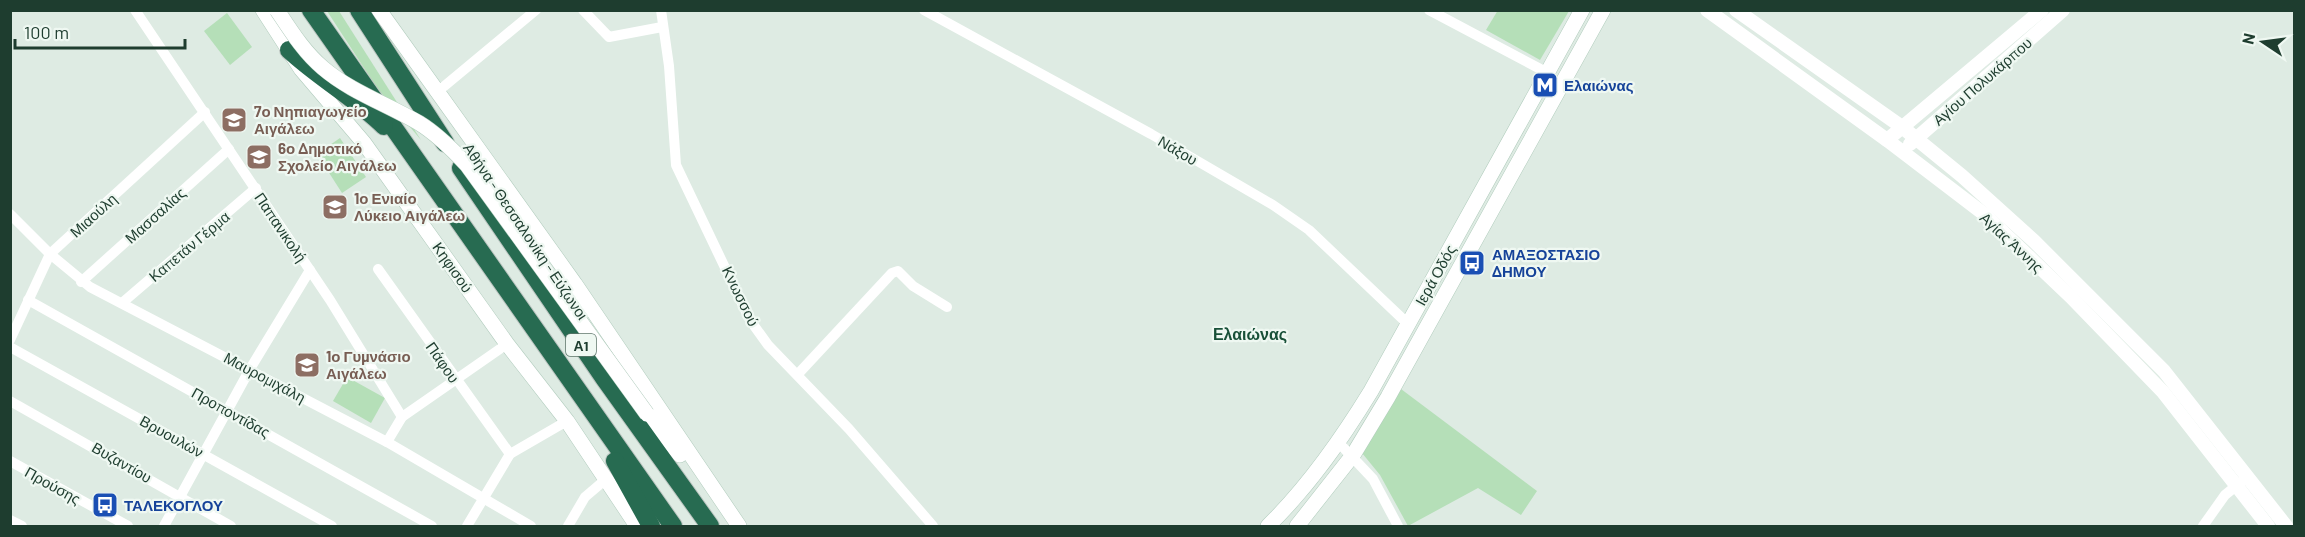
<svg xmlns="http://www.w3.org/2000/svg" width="2305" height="537" font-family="Barlow,sans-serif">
	<rect width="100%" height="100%" fill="#deebe3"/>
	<g fill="#b5dfb8">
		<polygon points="1498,10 1569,10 1569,11 1540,60 1486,30"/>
		<polygon points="327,11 339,11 421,140 377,88"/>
		<polygon points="227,13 252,47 230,65 204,31"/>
		<polygon points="340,138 366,177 342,193 317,154"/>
		<polygon points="347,377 385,398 371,423 333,401"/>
		<polygon points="1401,389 1537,491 1521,515 1478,488 1408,526 1380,475 1362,453"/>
	</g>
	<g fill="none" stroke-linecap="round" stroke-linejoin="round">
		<g stroke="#b1ccbd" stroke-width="16">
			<g id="secondary">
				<polyline points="263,10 301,69 364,143 507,344 567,421 637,526"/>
				<polyline points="379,10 575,284 739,526"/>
				<polyline points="647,414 680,455"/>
				<path d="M 1268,526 C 1309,486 1341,440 1371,391 L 1582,10"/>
				<polyline points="1297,526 1353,455 1388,397 1603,10"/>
			</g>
		</g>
		<g stroke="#bcc5c1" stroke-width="20">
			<g id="motorway">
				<polyline points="311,10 673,526"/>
				<polyline points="359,10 445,143"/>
				<path d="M 289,50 C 319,78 354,97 384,126"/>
				<polyline points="461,168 604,378 710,526"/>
				<polyline points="615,461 651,526"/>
			</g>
		</g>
		<g stroke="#fff" stroke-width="10">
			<polyline points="135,10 330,300 402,417"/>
			<polyline points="583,10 609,37 662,27"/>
			<polyline points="661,10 669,66 676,165 750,320 768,345 849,429 933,526"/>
			<polyline points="924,10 1151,134 1273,205 1309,230 1408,324"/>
			<polyline points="1429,10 1546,72"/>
			<polyline points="436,93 536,10"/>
			<polyline points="10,214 50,254 90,287 387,442 531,526"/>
			<polyline points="378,269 510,454"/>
			<polyline points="81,282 229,149"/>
			<polyline points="28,300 432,526"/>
			<polyline points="122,303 256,188"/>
			<polyline points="10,340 50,254 205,112"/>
			<polyline points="10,347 332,526"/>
			<polyline points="798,374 892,273 898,271 913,286 947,307"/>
			<polyline points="10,401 231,526"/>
			<polyline points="387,442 402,417 507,344"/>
			<polyline points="1339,443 1373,479 1398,526"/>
			<polyline points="10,461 128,526"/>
			<polyline points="10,520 22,526"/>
			<polyline points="164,526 250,369 310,270"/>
			<polyline points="467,526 510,454 567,421"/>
			<polyline points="568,526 585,497 605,480"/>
			<polyline points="2203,526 2225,495 2241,482"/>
		</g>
		<g stroke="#fff" stroke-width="14">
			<polyline points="1707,10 1887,140 1984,214 2071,297 2163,392 2268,526"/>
			<polyline points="1736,10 1902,127 1962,176 2034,241 2164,371 2286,526"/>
			<polyline points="1887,140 2042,10"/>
			<polyline points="1910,144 2063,10"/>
		</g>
		<use href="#secondary" stroke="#fff" stroke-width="15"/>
		<use href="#motorway" stroke="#276b51" stroke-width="18"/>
		<g stroke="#b1ccbd" stroke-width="16" stroke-linecap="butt">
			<path id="secondary-bridge" d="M 277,10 C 291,31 304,52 323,68 C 351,92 387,104 419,123 C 437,134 452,149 467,165 L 647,414"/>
		</g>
		<use href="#secondary-bridge" stroke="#fff" stroke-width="15"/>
	</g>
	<defs>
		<g id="metro-square" transform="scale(1.35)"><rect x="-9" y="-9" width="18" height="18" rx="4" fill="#1a4fb4" stroke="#eff8f2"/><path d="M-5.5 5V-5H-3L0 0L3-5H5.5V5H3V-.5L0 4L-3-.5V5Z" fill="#fff"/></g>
		<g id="school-square" transform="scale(1.35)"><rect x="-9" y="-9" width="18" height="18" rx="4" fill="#8d6e63" stroke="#eff8f2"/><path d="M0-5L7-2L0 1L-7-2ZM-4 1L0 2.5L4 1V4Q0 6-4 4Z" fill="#fff"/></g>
		<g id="bus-square" transform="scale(1.35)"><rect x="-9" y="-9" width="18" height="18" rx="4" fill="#1a4fb4" stroke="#eff8f2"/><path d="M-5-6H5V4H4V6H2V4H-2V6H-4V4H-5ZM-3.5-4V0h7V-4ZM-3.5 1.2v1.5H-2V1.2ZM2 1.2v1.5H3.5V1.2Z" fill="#fff"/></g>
	</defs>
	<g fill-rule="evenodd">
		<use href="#metro-square" x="1545" y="85"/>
		<use href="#school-square" x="234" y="120"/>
		<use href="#school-square" x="259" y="157"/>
		<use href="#school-square" x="335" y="207"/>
		<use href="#bus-square" x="1472" y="263"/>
		<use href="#school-square" x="307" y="365"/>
		<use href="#bus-square" x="105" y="505"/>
	</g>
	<g text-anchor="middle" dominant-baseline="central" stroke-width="4.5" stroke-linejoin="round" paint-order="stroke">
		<rect fill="#eff8f2" stroke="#5d756a" stroke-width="1.5" x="566" y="334" width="30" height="22" rx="4.5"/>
		<g font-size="14" font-weight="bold" fill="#1e3d2f">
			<text x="581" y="345">Α1</text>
		</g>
		<g font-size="15" fill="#1e3d2f" stroke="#eff8f2">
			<text transform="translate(1982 81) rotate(-41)">Αγίου Πολυκάρπου</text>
			<text transform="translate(1178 150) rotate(30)">Νάξου</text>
			<text transform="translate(93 215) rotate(-42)">Μιαούλη</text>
			<text transform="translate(155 215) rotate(-42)">Μασσαλίας</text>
			<text transform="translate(281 227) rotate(56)">Παπανικολή</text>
			<text transform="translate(526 231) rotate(56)">Αθήνα - Θεσσαλονίκη - Εύζωνοι</text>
			<text transform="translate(2012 242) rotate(43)">Αγίας Άννης</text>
			<text transform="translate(189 246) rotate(-40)">Καπετάν Γέρμα</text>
			<text transform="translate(453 267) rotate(55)">Κηφισού</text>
			<text transform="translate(1435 275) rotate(-61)">Ιερά Οδός</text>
			<text transform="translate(741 296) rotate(64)">Κνωσσού</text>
			<text transform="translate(443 362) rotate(55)">Πάφου</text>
			<text transform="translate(265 377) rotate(28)">Μαυρομιχάλη</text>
			<text transform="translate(231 412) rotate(29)">Προποντίδας</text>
			<text transform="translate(172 436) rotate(29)">Βρυουλών</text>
			<text transform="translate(122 462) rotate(30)">Βυζαντίου</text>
			<text transform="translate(53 485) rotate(29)">Προύσης</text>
		</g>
		<g font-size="15" font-weight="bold" fill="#164399" stroke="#eff8f2" text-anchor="start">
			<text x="1564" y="85">Ελαιώνας</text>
			<text x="1492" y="254">ΑΜΑΞΟΣΤΑΣΙΟ<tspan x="1492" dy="17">ΔΗΜΟΥ</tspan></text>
			<text x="124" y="505">ΤΑΛΕΚΟΓΛΟΥ</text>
		</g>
		<g font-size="15" font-weight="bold" fill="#785e54" stroke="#eff8f2" text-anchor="start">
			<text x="254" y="111">7ο Νηπιαγωγείο<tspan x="254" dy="17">Αιγάλεω</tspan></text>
			<text x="278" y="148">6ο Δημοτικό<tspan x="278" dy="17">Σχολείο Αιγάλεω</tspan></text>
			<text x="354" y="198">1ο Ενιαίο<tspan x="354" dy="17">Λύκειο Αιγάλεω</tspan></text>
			<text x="326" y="356">1ο Γυμνάσιο<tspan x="326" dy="17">Αιγάλεω</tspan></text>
		</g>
		<g font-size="16" font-weight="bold" fill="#185038" stroke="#eff8f2">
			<text x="1250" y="333">Ελαιώνας</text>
		</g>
	</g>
	<rect width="2305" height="537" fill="none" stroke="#1e3d2f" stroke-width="24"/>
	<g transform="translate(2263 42) rotate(283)" stroke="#eff8f2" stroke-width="4.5" paint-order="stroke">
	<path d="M0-4.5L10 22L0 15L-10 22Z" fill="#1e3d2f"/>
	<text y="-9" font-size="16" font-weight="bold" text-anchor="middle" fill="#1e3d2f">N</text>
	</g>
	<path d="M15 39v9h170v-9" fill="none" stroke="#1e3d2f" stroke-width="3"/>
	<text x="24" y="39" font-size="18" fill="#1e3d2f" stroke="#eff8f2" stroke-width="4.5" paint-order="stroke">100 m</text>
</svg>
